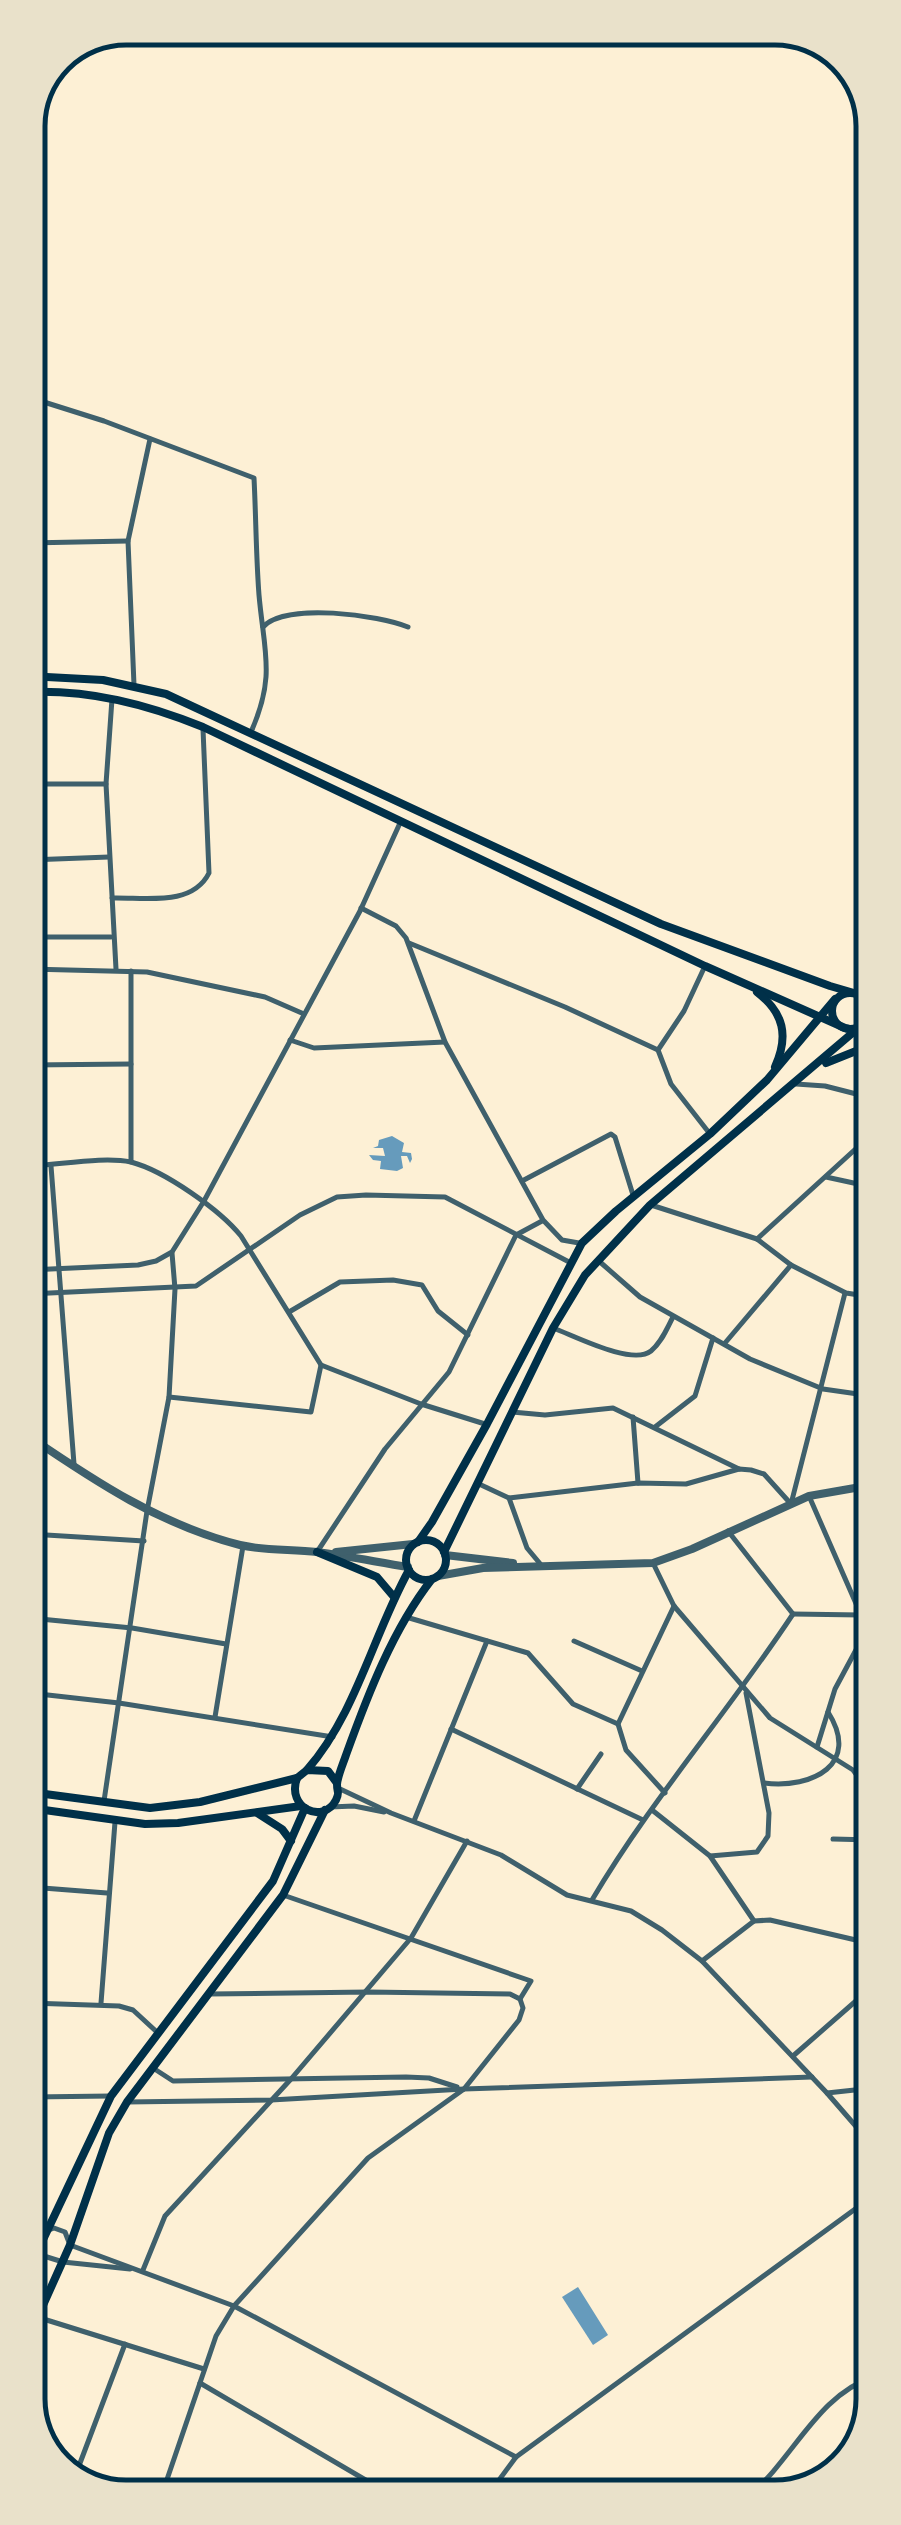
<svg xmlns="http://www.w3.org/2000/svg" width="901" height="2525" font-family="Helvetica,sans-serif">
	<rect width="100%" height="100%" fill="#fdf0d5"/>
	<g fill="#669bbc">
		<polygon points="392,1136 404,1143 402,1152 411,1153 412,1159 410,1163 407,1156 401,1156 403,1168 397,1171 380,1169 381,1161 373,1160 369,1155 385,1156 383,1148 373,1148 378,1146 379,1140"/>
		<polygon points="578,2287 608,2335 593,2345 562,2297"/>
	</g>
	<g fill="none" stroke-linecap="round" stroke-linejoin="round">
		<g stroke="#3f606c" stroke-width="5">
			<path d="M 28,397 L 104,421 L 254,478 C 256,517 256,556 259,595 C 264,652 276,676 251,732"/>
			<polyline points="28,543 128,541"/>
			<path d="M 263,627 C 285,602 380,615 408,627"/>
			<polyline points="134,685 128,541 150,439"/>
			<polyline points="112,699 106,784 116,969"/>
			<polyline points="29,784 106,784"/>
			<polyline points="29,860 109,857"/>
			<path d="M 112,898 C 145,897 192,907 209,873 L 203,729"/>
			<polyline points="361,908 396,926 406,938 445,1042 543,1220 562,1240 579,1243"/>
			<polyline points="29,937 111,937"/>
			<polyline points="409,943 565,1007 658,1050 671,1084 710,1134"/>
			<polyline points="29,969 147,972 265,997 304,1014"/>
			<polyline points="131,971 131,1162"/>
			<polyline points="290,1040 314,1048 445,1042"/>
			<polyline points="658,1050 684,1011 705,966"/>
			<polyline points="29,1065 131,1064"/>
			<polyline points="796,1084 825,1086 872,1098"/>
			<path d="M 29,1166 C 59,1165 103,1156 131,1162 C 165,1171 220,1210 241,1236 L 321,1365 L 421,1404 L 485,1424"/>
			<polyline points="51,1166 74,1464"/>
			<polyline points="826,1177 872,1187"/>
			<polyline points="522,1181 611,1134 615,1137 633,1195"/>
			<polyline points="651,1205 757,1239 791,1265 846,1293 872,1297"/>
			<polyline points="757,1239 872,1134"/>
			<polyline points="600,1262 640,1297 750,1359 823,1389 872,1396"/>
			<polyline points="29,1270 138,1265 156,1261 172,1252 204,1201 360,911 400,823"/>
			<polyline points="29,1294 196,1286 300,1215 337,1197 366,1195 445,1197 571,1263"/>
			<polyline points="289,1312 340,1282 393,1280 422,1285 438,1311 468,1335"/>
			<path d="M 553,1328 C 575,1336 632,1366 651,1351 C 662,1342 667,1328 673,1317"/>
			<polyline points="725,1343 791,1265"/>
			<polyline points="169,1397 311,1412 321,1365"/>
			<polyline points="512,1412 545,1415 613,1408 739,1469"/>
			<polyline points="633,1417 638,1483"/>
			<polyline points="655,1427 695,1396 713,1338"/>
			<polyline points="479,1484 509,1498 638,1483 686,1484 739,1469 751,1470 764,1474 791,1504"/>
			<polyline points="809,1496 861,1615"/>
			<polyline points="509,1498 527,1548 542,1566"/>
			<polyline points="791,1504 845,1293"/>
			<polyline points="728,1531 793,1614"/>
			<polyline points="30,1534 144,1541"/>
			<polyline points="317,1552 385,1449 449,1372 516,1235 542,1221"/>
			<polyline points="653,1563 674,1606 770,1718 853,1770 873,1797"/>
			<polyline points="793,1614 861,1615 872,1612"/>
			<polyline points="406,1617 528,1653 573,1704 618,1724 626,1750 665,1793"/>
			<polyline points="30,1618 132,1628 226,1644"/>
			<polyline points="574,1641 642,1671"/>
			<polyline points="30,1693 119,1703 333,1737"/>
			<polyline points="215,1717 243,1546"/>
			<polyline points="618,1724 674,1606"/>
			<polyline points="451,1729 643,1820"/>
			<polyline points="817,1747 835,1689 872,1620"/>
			<path d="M 764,1783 C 813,1789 861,1764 828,1712"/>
			<polyline points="338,1788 391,1813 501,1855 567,1895 631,1911 662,1930 702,1961 827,2093 873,2146"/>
			<polyline points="577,1789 601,1754"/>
			<polyline points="104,1801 147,1511 169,1397 175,1289 172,1253"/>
			<polyline points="330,1807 354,1806 384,1812"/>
			<polyline points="652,1810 710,1856 754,1921 702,1961"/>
			<polyline points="414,1821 487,1641"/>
			<polyline points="833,1839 873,1840"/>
			<polyline points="710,1856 757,1852 768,1836 769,1813 746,1693"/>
			<polyline points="30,1887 107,1893"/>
			<polyline points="283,1895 531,1981 520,1999"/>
			<path d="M 592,1900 C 651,1800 729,1711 793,1614"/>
			<polyline points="754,1921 770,1920 873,1944"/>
			<polyline points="209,1994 368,1992 510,1994 520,1999 523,2008 519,2020 464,2089"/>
			<polyline points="30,2003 119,2006 133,2010 158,2033"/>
			<polyline points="101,2003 115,1822"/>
			<polyline points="793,2056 873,1986"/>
			<polyline points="153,2068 173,2081 406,2077 429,2078 457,2087"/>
			<polyline points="827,2093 873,2088"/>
			<polyline points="31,2097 111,2096"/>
			<polyline points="127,2102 271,2100 464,2089"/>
			<polyline points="31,2237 54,2228 65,2232 70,2245 234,2306 516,2457"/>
			<polyline points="31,2252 63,2262 130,2269"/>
			<polyline points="143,2270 165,2216 291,2079 411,1938 467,1841"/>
			<polyline points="37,2317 204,2369"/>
			<polyline points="200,2383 393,2496"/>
			<polyline points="74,2479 125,2344"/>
			<path d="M 751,2494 C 794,2457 818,2395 873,2377"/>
			<polyline points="488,2495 516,2457 873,2196"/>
			<polyline points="161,2497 216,2336 234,2306 368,2158 464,2089 812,2077"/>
		</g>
		<g stroke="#3f606c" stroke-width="8">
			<path d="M 30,1437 C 96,1482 161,1525 240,1545 C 265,1551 292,1549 317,1552 C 347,1556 377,1562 408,1567"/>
			<polyline points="336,1552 413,1544"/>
			<polyline points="445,1555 513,1563"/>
			<polyline points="438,1576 483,1568 653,1563 692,1549 809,1496 872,1485"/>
		</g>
		<g stroke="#003049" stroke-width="8">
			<polyline points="28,676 103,680 166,694 661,924 830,986 871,998"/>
			<path d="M 29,692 C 91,690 146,704 203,727 L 705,966 L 845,1028 L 871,1034"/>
			<path d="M 757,992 C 784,1013 789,1036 775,1067"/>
			<circle cx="850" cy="1011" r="18"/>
			<polyline points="826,1063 871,1045"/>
			<circle cx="426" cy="1560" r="20"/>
			<polyline points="418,1542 432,1522 487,1424 582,1243 616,1211 710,1134 767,1080 835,999"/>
			<polyline points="317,1552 377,1577 394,1597"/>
			<polyline points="444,1552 553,1328 585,1275 650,1205 863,1024"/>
			<path d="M 307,1770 C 356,1714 373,1635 409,1570"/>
			<path d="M 337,1783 L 328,1771 L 307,1770 L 297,1778 C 286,1808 323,1825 336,1800 C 340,1791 337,1794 337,1784 C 338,1775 343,1764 346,1755 C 368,1694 393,1629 432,1579"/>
			<polyline points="30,1792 150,1808 200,1802 297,1778"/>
			<polyline points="30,1808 145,1824 178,1823 301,1806"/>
			<polyline points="257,1813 282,1829 291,1841"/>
			<polyline points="31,2265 111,2096 273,1881 305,1808"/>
			<polyline points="31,2332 70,2245 109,2133 127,2102 283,1895 325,1810"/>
		</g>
	</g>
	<path d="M0 0H901V2525H0ZM126 45H775A81 81 0 0 1 856 126V2399A81 81 0 0 1 775 2480H126A81 81 0 0 1 45 2399V126A81 81 0 0 1 126 45Z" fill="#e9e1ca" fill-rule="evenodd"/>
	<path fill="none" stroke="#003049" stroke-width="5" d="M126 45H775A81 81 0 0 1 856 126V2399A81 81 0 0 1 775 2480H126A81 81 0 0 1 45 2399V126A81 81 0 0 1 126 45Z"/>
</svg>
